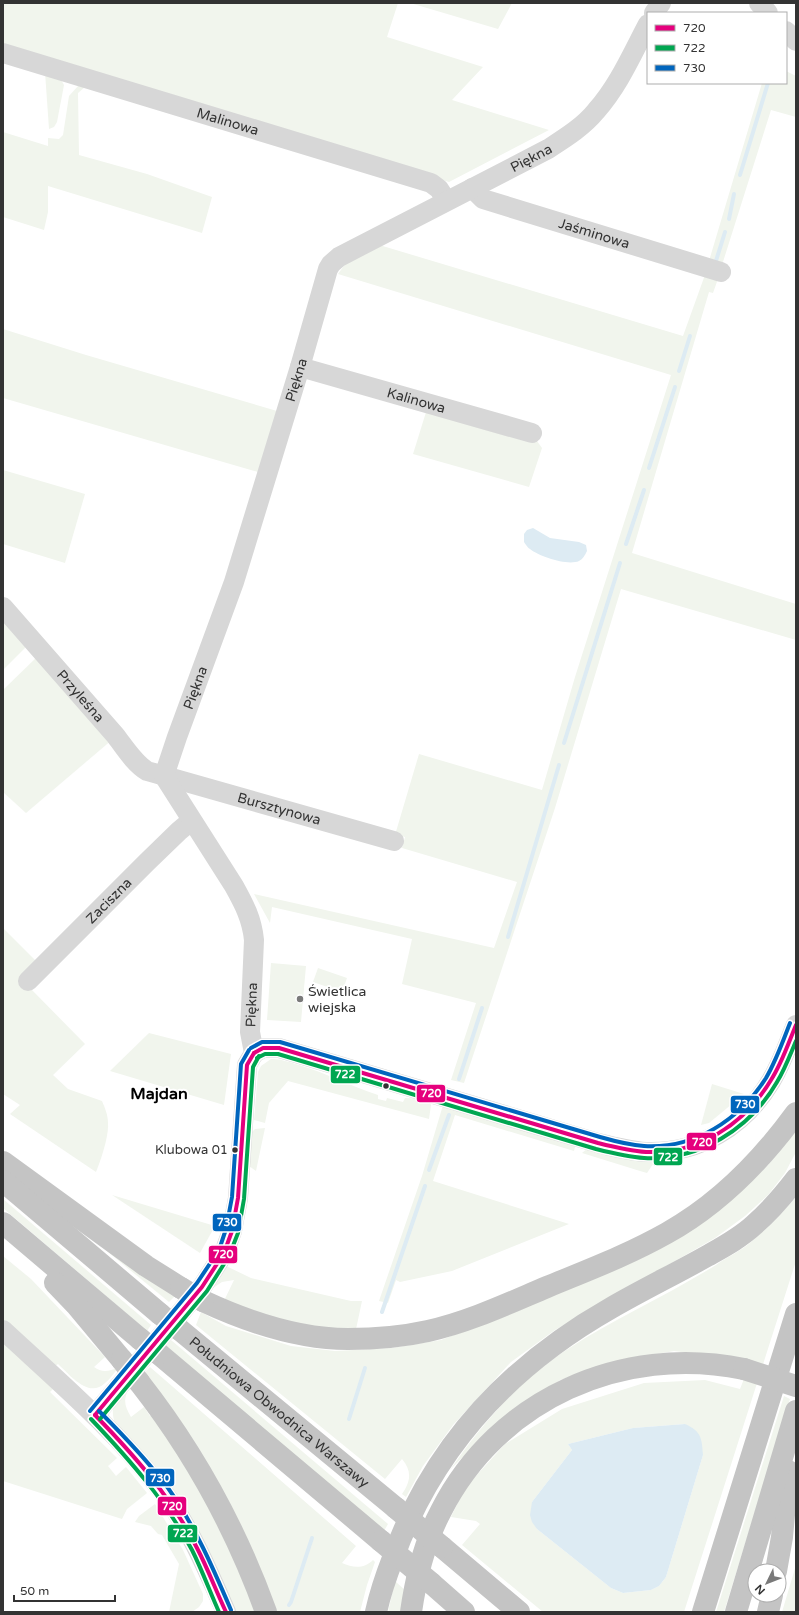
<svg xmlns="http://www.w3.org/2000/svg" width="799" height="1615" font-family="'Varela Round',sans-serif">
	<rect width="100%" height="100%" fill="#fff"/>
	<g fill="#f1f5ed" fill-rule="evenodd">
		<polygon points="3,3 398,3 387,37 483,67 452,100 549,130 449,182 3,46"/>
		<polygon points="410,3 512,3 498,29"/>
		<polygon points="786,71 796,76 796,117 771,110 722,265 709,261 762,83 786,83"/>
		<polygon points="45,72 60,78 64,85 57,122 54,127 49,129"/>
		<polygon points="79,85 86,86 78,93 79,155 147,174 212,197 202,233 48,186 48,212 44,230 3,217 3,132 48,146 48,138 59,139 63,135 69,96"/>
		<polygon points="376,244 683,336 706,272 719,276 713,293 709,292 632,553 796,604 796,640 621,589 555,808 464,1083 451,1080 476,1003 402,984 412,939 272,907 270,923 254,894 494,948 517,882 402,848 405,837 395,835 419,754 542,790 575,677 671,375 338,274 346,263"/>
		<polygon points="3,329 86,355 277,411 258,472 3,398"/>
		<polygon points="427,409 537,441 542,448 529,487 413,454"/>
		<polygon points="3,470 85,494 65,563 3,544"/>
		<polygon points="3,614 29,644 3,670"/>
		<polygon points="39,655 113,739 26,813 3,792 3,690"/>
		<path d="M 3,928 L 40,965 L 29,987 L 85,1044 L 53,1075 L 68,1089 L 102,1101 C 105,1108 108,1115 108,1123 C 109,1136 101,1160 96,1172 L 10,1114 L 20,1105 L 3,1094 Z"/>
		<polygon points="271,963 306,966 301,1022 267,1020"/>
		<polygon points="318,968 347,978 342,992 313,982"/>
		<polygon points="149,1033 231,1054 224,1105 110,1071"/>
		<path d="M 271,1059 C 281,1059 289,1062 299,1065 C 326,1073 351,1086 378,1095 L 378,1099 L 386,1101 L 387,1098 L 403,1102 L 405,1098 L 427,1099 L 431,1105 L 429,1119 L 288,1081 L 269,1103 L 265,1123 L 254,1120 L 258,1072 L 261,1066 Z"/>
		<polygon points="712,1084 744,1094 709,1123 701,1125"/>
		<polygon points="443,1105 572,1144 575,1147 574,1151 455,1115 433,1181 569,1224 452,1271 400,1282 396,1280 388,1303 379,1301 422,1176"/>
		<polygon points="265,1128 256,1171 249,1166 249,1135 255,1129"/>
		<path d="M 796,1129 L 796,1152 L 785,1173 L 768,1195 L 745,1216 L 715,1238 L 555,1330 L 511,1362 L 453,1425 L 423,1466 L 406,1497 L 402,1494 C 411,1481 412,1471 402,1459 L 385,1479 L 196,1325 L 201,1312 L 226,1326 L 291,1346 L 335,1351 L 392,1348 L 441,1340 L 522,1309 L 733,1198 L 768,1165 Z"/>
		<polygon points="587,1149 651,1161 653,1164 647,1173 640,1171 582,1153"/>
		<polygon points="112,1195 215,1226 200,1253"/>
		<path d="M 796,1197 L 796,1261 L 684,1612 L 543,1612 L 462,1545 L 480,1524 L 476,1521 L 451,1517 L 465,1488 L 505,1444 L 562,1409 L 644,1383 L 705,1380 L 740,1389 L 751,1361 L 674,1351 L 608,1363 L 560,1380 L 491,1428 L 450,1470 C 482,1424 520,1379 568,1349 C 615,1318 668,1295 716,1265 C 727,1257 741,1251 751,1242 C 768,1228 782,1213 796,1197 ZM 685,1424 L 703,1455 L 666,1577 L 659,1586 L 651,1590 L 623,1593 L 611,1588 L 537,1529 L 532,1502 L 572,1450 L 568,1444 L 633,1428 Z"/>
		<polygon points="3,1199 151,1325 147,1331 3,1208"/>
		<polygon points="91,1238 176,1295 169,1302"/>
		<path d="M 3,1256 L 31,1279 L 105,1357 L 94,1367 C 102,1373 109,1371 118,1368 C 114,1373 110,1379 105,1383 C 89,1399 70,1375 58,1364 L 53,1368 L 3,1321 Z"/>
		<polygon points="224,1265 251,1278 351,1301 362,1301 355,1334 320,1332 222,1305 234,1280 222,1282 207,1292"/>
		<polygon points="3,1340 54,1388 50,1392 117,1458 108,1466 116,1476 126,1467 147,1493 127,1509 122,1519 3,1481"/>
		<polygon points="171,1340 388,1524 384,1531 166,1346"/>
		<path d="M 150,1367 L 356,1546 L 342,1563 C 353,1568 364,1569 373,1560 L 375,1562 L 367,1585 L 360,1612 L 274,1612 L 142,1375 Z"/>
		<path d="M 128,1390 C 123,1401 125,1407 131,1417 L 144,1407 L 150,1416 L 155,1413 L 207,1495 L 259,1612 L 233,1612 L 115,1423 C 109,1406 116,1401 128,1390 Z"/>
		<polygon points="784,1396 790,1399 724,1612 716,1612"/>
		<polygon points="155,1504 183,1550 203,1594 203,1601 199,1607 192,1612 169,1612 179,1564 162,1535 158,1534 151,1526 135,1522 139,1516"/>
		<polygon points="796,1565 796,1612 782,1612"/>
		<polygon points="395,1581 406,1591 402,1612 388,1612"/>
	</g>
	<g fill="#ddebf3">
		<path d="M 533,528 L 550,538 L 579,542 L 586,545 L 587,551 C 585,555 583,559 579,561 C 568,566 540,557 530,549 C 528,548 526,545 524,542 L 524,534 L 527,530 Z"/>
		<path d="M 685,1424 C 701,1431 702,1438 703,1455 L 666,1577 L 659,1586 L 651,1590 L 623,1593 L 611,1588 L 537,1529 L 532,1522 L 530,1515 L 532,1502 L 572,1450 L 568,1444 L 633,1428 Z"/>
	</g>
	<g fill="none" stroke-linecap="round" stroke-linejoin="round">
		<g stroke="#ddebf3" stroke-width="4">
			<polyline points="740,175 768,83"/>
			<polyline points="729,219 734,194"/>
			<polyline points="715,264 725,232"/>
			<polyline points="679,371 690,336"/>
			<polyline points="649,468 675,387"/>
			<polyline points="626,544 644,490"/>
			<polyline points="564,743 620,563"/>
			<polyline points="508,937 559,765"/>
			<polyline points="459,1079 482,1008"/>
			<polyline points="429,1170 449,1115"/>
			<polyline points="382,1312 425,1186"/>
			<polyline points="349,1419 365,1368"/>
			<polyline points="289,1605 291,1602 312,1538"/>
		</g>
		<g stroke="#d7d7d7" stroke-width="20">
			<polyline points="759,3 768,13"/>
			<polyline points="654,13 661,3"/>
			<polyline points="786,31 796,41"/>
			<path id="s1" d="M 3,53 L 431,183 L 439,189 L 446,200"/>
			<path id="s2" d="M 472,188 L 483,199 L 721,272"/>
			<path id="s3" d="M 300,367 L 532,433"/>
			<path id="s4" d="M 3,607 L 115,735 C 125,748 134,763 147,771 L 394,841"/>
			<path id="s5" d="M 28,981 L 147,862 L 179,831 L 191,821"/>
			<path d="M 254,1053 L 263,1048 L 279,1048 L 598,1143 C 614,1147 630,1151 646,1152 C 699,1154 744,1126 771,1081 C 782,1063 788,1044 796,1025"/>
			<path d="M 3,1330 C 58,1381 117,1431 163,1492 C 190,1528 208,1571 226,1612"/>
			<path id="s6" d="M 95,1415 L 202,1287 L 224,1253 L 232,1231 L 238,1198 L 247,1065 L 254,1053 L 250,1032 L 254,940 C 252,919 244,904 234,886 L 164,776 L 177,737 L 234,582 L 300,367 L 328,269 L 331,264 L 339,257 L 548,149 C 565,138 583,127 596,111 C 619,85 632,54 648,24"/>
		</g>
		<g stroke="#c4c4c4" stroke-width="22">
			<polyline points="3,1162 146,1266 181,1288"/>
			<polyline points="3,1181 160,1314"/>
			<polyline points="3,1223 140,1339"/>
			<polyline points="55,1283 77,1306 122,1360"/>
			<path d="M 203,1301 C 248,1322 297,1339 348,1339 C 375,1339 401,1337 428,1331 C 469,1322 509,1303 547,1287 C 588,1270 628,1255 667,1233 C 719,1204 761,1161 796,1113"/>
			<path id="s7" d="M 180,1330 L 396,1508"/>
			<polyline points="159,1354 381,1541"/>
			<path d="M 139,1382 C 194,1452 236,1529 266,1612"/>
			<polyline points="442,1547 519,1612"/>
			<polyline points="776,1571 782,1537 788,1471"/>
			<polyline points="431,1583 464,1612"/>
			<path d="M 376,1612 C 380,1594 386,1576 393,1558 C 433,1447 509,1366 611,1308 C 642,1290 675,1274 707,1256 C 723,1247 740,1238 754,1225 C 770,1211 783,1196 796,1179"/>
			<path d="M 411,1612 C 416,1577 424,1543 441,1511 C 498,1399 622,1344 744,1369"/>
			<polyline points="703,1612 796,1314"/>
			<polyline points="736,1612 796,1411"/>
			<polyline points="768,1612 772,1595"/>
		</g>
		<g stroke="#c4c4c4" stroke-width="22">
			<polyline points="181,1288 203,1301"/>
			<polyline points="160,1314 180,1330"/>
			<polyline points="140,1339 159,1354"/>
			<polyline points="122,1360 139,1382"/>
			<polyline points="744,1369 796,1386"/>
			<polyline points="396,1508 442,1547"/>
			<polyline points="381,1541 431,1583"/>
		</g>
		<g stroke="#fff" stroke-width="7">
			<g id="bus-1">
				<path d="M 254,1053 L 263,1048 L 279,1048 L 598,1143 C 614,1147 630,1151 646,1152 C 698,1154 744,1125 771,1080 C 782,1063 788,1044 796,1025"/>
				<polyline points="95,1415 202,1287 224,1253 232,1231 238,1198 247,1065 254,1053"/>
				<path d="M 95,1415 C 134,1455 172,1498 197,1548 C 208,1569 216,1591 226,1612"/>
			</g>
		</g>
		<g stroke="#fff" stroke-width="7">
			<g id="bus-2">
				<path d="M 257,1058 L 265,1054 L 278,1054 L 596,1149 C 612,1153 628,1157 644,1158 C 699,1161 750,1129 777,1082 C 785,1069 790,1055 796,1041"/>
				<path d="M 91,1419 C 129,1459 166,1501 192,1550 C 202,1570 210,1592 219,1612"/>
				<polyline points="100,1419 207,1291 229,1256 238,1233 244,1199 253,1067 259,1056"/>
			</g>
		</g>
		<g stroke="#fff" stroke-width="7">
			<g id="bus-3">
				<path d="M 251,1048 L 262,1042 L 280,1042 L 600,1137 C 614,1141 629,1145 644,1146 C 695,1149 739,1120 766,1078 C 776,1061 783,1041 790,1023"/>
				<polyline points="90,1411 197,1283 219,1250 226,1229 232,1197 241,1064 249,1050"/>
				<path d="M 99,1411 C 123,1435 148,1461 168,1488 C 195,1526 213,1568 231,1610"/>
			</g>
		</g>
		<use href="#bus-1" stroke="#e5007d" stroke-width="4"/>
		<use href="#bus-2" stroke="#00a651" stroke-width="4"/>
		<use href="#bus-3" stroke="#0065bd" stroke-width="4"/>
	</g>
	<circle fill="#7a7a7a" stroke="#fff" stroke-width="1.5" cx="300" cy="999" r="4"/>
	<g fill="#333" stroke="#fff" stroke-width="1.5">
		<circle cx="386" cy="1086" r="3.5"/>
		<circle cx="235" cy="1150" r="3.5"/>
	</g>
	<g text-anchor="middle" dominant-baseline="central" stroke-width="4" stroke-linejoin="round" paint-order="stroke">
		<g font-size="13" fill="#333" stroke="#fff" text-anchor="end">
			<text x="228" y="1150">Klubowa 01</text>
		</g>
		<g font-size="14" fill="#333" stroke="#fff">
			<text stroke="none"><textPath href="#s1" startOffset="235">Malinowa</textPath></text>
			<text stroke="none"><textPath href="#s6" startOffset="1479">Piękna</textPath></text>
			<text stroke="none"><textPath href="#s2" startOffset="132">Jaśminowa</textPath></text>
			<text stroke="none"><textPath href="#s6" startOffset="1131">Piękna</textPath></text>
			<text stroke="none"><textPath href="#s3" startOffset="121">Kalinowa</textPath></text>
			<text stroke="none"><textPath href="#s6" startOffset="807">Piękna</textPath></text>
			<text stroke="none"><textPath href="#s4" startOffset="118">Przyleśna</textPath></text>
			<text stroke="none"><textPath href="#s4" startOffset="356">Bursztynowa</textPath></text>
			<text stroke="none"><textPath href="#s5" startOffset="114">Zaciszna</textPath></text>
			<text stroke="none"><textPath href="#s6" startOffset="460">Piękna</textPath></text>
			<text stroke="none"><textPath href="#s7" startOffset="129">Południowa Obwodnica Warszawy</textPath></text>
		</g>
		<g font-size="14" fill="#333" stroke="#fff" text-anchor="start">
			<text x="308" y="991">Świetlica<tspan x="308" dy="16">wiejska</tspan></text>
		</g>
		<g font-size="16" font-weight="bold" fill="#000" stroke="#fff">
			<text x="159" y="1094">Majdan</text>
		</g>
	</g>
	<g stroke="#fff" stroke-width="1.5">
		<rect x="330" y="1065" width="31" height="19" rx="4" fill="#00a651"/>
		<rect x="416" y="1084" width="30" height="19" rx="4" fill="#e5007d"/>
		<rect x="730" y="1095" width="30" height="19" rx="4" fill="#0065bd"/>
		<rect x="686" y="1132" width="31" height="19" rx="4" fill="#e5007d"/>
		<rect x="653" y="1147" width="30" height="19" rx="4" fill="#00a651"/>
		<rect x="212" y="1213" width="30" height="19" rx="4" fill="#0065bd"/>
		<rect x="208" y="1245" width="30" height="19" rx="4" fill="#e5007d"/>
		<rect x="145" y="1468" width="30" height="19" rx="4" fill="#0065bd"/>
		<rect x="157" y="1496" width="30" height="20" rx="4" fill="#e5007d"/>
		<rect x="167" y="1524" width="31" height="19" rx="4" fill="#00a651"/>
	</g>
	<g font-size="11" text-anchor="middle" font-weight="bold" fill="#fff">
		<text x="345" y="1078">722</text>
		<text x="431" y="1097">720</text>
		<text x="745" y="1108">730</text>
		<text x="702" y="1146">720</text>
		<text x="668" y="1161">722</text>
		<text x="227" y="1226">730</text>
		<text x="223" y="1258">720</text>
		<text x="160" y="1482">730</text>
		<text x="172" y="1510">720</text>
		<text x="183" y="1537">722</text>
	</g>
	<rect width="799" height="1615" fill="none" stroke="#333333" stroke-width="8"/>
	<rect x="647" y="12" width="140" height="72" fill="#ffffff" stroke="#adadad"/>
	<rect x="655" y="25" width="20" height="6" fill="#e5007d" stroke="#adadad"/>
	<text x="683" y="32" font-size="12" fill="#333333">720</text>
	<rect x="655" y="45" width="20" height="6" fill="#00a651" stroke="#adadad"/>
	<text x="683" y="52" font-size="12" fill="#333333">722</text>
	<rect x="655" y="65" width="20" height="6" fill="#0065bd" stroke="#adadad"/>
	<text x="683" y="72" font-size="12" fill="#333333">730</text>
	<g transform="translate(767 1583) rotate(227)"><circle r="19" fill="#ffffff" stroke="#adadad"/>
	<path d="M0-3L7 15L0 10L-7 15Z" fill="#7a7a7a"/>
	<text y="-6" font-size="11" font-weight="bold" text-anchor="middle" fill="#333333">N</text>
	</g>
	<path d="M14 1595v6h101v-6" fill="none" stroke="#333333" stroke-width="2"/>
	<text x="20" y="1595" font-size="12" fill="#333333" stroke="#ffffff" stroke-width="3" paint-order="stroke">50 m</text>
</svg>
